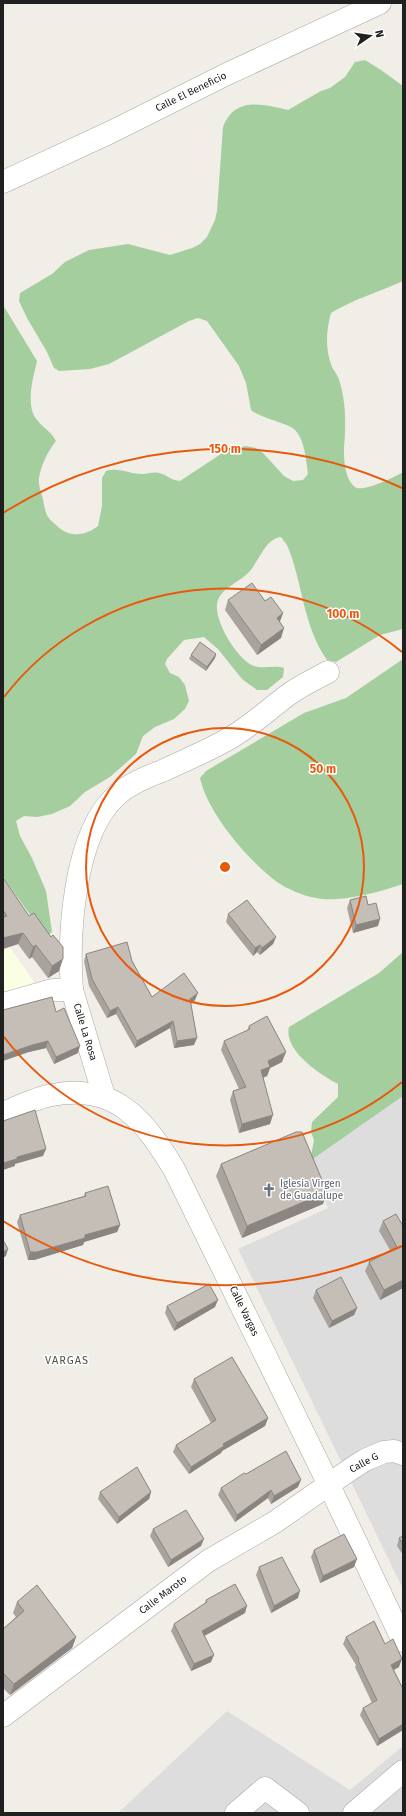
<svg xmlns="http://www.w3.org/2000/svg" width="406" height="1816" font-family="'Fira Sans',sans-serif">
	<rect width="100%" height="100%" fill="#f0eee7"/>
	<g fill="#dedddd">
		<polygon points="403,1096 403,1589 238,1249 328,1208 310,1161"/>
		<polygon points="227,1711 350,1790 403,1746 403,1813 118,1813"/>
	</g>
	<polygon fill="#fafee3" points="3,937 7,943 37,986 3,995"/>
	<g fill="#a5ce9e">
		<path d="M 365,60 L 381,70 L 403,86 L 403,281 C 379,292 354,299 331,313 C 326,331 325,349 332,367 C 335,372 339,377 340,383 C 346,403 346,426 344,447 C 344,459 344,478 355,487 C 362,493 395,477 403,472 L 403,629 L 380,635 L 336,662 L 327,660 C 302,624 303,582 287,545 L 281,537 C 266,538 259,561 249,572 C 240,582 223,587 218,600 C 211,617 237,660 254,666 C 263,669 275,665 284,668 L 283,677 L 267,690 L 257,690 L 242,679 L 218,649 L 204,637 L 184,640 L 167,659 L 165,664 L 170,673 L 179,677 L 185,685 L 189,701 L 185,709 L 174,719 L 155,727 L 143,736 L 136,754 L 110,777 L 85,792 L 70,806 L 52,814 L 37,817 L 24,816 L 16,821 L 20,836 L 32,858 L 46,891 L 52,932 L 48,935 L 41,930 L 3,877 L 3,305 L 37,361 C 33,379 25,405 37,420 C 44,429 50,430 56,441 C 48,451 41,465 39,478 C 38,485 41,492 43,499 C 44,505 45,512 48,517 C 50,520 54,523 57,526 C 70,538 85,536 98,526 L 102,506 L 102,478 L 106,471 C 121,467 130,475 144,474 C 150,473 156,471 162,474 C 170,477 171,480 180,481 L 227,450 L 246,446 L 256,448 L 263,453 L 284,476 L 293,481 L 303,480 L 308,474 C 306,460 305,439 294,429 C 287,423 263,419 251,410 L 246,383 L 239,366 L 207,321 L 198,318 L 189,321 L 109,364 L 90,369 L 59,371 L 54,368 L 47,352 L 27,318 L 19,301 L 20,293 L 52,274 L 65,262 L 89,250 L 128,244 L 170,255 L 192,248 L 200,244 L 207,237 L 215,220 L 217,211 L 223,127 C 235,96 262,104 288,110 L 321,91 L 330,88 L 345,77 L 355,62 Z"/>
		<path d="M 403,659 L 403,884 C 380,892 340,903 316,898 C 304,896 287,889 277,882 C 248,860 208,814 200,778 L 206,771 L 304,713 L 346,698 Z"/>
		<path d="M 403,952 L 403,1096 L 310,1161 L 314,1140 L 311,1132 L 312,1122 L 338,1097 L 338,1084 C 320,1075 283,1050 289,1027 L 379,973 Z"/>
	</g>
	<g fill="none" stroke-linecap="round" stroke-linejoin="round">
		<g stroke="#a7a7a7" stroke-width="23">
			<g id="minor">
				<polyline points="3,182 111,132 227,74 380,3"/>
				<path d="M 72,990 C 68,936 73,834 117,795 C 129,784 146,777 162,771 C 185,760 208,751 230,738 C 251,726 269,709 288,695 C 300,686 315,679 328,672"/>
				<polyline points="3,1004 52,990 72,990 104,1096"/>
				<path d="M 3,1113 C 18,1107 35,1098 52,1095 C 116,1083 144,1120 174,1169 L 329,1485 L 403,1641"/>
				<polyline points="3,1716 208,1561 275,1522 351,1469 365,1460 384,1452 394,1451 403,1454"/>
				<polyline points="236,1813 265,1788 298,1813"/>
				<polyline points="354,1813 403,1771"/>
			</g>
		</g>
		<use href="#minor" stroke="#fff" stroke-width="22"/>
	</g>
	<g fill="#a9a39d">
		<polygon points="228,600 265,601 283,613 280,622 281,638 257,655 225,610"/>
		<polygon points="216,654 215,658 206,671 189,659 191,655"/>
		<polygon points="3,880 59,971 48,978 32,957 29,959 18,944 3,949"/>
		<polygon points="350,900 368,905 378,926 353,933 347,908"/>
		<polygon points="228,914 276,937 273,944 260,955 257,952 253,956 226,922"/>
		<polygon points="86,954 132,961 152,997 195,1000 191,1004 194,1045 174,1048 170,1028 135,1048 116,1014 107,1018 89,986 84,961"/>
		<polygon points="56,1012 78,1053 54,1064 46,1048 29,1052"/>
		<polygon points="249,1026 282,1062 270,1068 267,1076 263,1078 270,1124 239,1133 230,1100 233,1091 239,1089 221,1050 224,1041 247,1031"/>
		<polygon points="221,1164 327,1192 323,1204 242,1238 216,1176"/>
		<polygon points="85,1193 120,1225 117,1232 84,1242 83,1245 34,1260 28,1260 17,1222 20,1215 84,1196"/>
		<polygon points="383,1221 403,1226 403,1288 380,1300 365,1271 369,1262 390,1250 379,1231"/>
		<polygon points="316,1290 357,1308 354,1315 329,1328 313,1298"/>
		<polygon points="167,1306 215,1307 174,1331 165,1313"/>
		<polygon points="194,1379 268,1418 265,1426 222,1451 221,1453 189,1474 173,1452 176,1445 211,1423 191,1387"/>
		<polygon points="246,1474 298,1487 271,1504 268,1498 235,1522 218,1495 221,1488"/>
		<polygon points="100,1492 151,1492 149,1499 117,1524 98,1499"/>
		<polygon points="153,1529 201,1546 168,1567 150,1536"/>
		<polygon points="403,1536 403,1555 397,1546 399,1538"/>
		<polygon points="314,1550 354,1567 320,1583 311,1557"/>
		<polygon points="259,1567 298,1598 271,1613 256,1575"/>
		<polygon points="206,1600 245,1613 204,1636 211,1662 191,1671 171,1631 174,1624 205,1603"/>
		<polygon points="17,1602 76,1637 72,1648 10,1695 3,1688 3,1629 16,1617 13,1613"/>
		<polygon points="346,1637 385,1644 399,1667 394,1670 403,1689 403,1730 377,1746 360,1715 363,1708 372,1703 355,1667 356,1665 343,1644"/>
	</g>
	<g fill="#8a8580">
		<polygon points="283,613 279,623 277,618"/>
		<polygon points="284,628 281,638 257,655 261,645"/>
		<polygon points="216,654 215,658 206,671 207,667"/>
		<polygon points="380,919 378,926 353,933 356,925"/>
		<polygon points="23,933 18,944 3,949 3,938"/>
		<polygon points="276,937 273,944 260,955 262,948"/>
		<polygon points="36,945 32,957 29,959 33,947"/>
		<polygon points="260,945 257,952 253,956 255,948"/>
		<polygon points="63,959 59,971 48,978 52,966"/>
		<polygon points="198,993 195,1000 187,1006 190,999"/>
		<polygon points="118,1007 116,1014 107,1018 110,1011"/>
		<polygon points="173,1021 170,1028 135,1048 137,1041"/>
		<polygon points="197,1038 194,1045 174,1048 177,1041"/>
		<polygon points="48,1041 46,1048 29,1052 3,1061 3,1055 32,1045"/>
		<polygon points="80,1046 78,1053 54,1064 56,1057"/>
		<polygon points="286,1052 282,1062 270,1068 267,1076 257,1079 261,1070 268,1061"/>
		<polygon points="273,1115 270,1124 239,1133 242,1124"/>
		<polygon points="46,1149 43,1156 15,1164 15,1166 3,1170 3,1163 17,1157"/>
		<polygon points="327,1192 323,1204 242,1238 247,1226"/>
		<polygon points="120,1225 117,1232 84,1242 83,1245 34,1260 28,1260 30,1252 85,1235"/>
		<polygon points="8,1249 6,1256 3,1258 3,1252"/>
		<polygon points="403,1280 403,1288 380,1300 384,1290"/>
		<polygon points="218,1300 215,1307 174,1331 177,1323"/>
		<polygon points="357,1308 354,1315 329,1328 332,1321"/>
		<polygon points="268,1418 265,1426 222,1451 221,1453 189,1474 191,1467 223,1444"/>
		<polygon points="301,1480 298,1487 271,1504 274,1496"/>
		<polygon points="271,1490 268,1498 235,1522 237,1515"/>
		<polygon points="151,1492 149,1499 117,1524 119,1517"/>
		<polygon points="204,1539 201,1546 168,1567 171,1560"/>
		<polygon points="357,1559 354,1567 320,1583 323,1576"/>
		<polygon points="300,1591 298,1598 271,1613 274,1606"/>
		<polygon points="247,1606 245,1613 199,1639 202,1631"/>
		<polygon points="76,1637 72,1648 10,1695 14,1684"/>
		<polygon points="214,1655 211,1662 191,1671 194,1664"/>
		<polygon points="402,1659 399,1667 389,1672 391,1665"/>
		<polygon points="403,1724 403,1730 377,1746 379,1739"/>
	</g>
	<g fill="#c5beb7" stroke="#8a8580">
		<polygon points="252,583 265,601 271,597 283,613 277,618 284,628 261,645 228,600"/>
		<polygon points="200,642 216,654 207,667 191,655"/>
		<polygon points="4,879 29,916 34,913 51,937 53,935 63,947 63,959 52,966 36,945 33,947 23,933 3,938 3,917 7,916 3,910 3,880"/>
		<polygon points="366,896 368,905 376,903 380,919 356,925 350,900"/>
		<polygon points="247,900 276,937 262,948 260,945 255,948 228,914"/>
		<polygon points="127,942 132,961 152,997 184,973 198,993 190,999 197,1038 177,1041 173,1021 137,1041 118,1007 110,1011 92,979 86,954"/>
		<polygon points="52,997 56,1012 64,1008 80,1046 56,1057 48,1041 32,1045 3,1055 3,1010"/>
		<polygon points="267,1016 286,1052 268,1061 270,1067 261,1070 273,1115 242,1124 233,1091 246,1087 224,1041 250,1029 249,1026"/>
		<polygon points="35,1110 46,1149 17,1157 17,1159 3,1163 3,1121"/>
		<polygon points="296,1132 302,1132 327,1192 247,1226 221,1164"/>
		<polygon points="108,1186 120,1225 85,1235 85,1238 37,1252 30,1252 20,1215 86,1196 85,1193"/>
		<polygon points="396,1214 403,1226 403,1280 384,1290 369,1262 397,1247 383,1221"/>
		<polygon points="3,1240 8,1249 3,1252"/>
		<polygon points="341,1277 357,1308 332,1321 316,1290"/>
		<polygon points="209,1284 218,1300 177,1323 167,1306"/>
		<polygon points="232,1357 268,1418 223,1444 224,1446 191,1467 176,1445 216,1420 194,1379"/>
		<polygon points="286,1451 301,1480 274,1496 271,1490 237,1515 221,1488 244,1473 246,1474"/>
		<polygon points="137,1467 151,1492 119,1517 100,1492"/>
		<polygon points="186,1510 204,1539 171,1560 153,1529"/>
		<polygon points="344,1534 357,1559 323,1576 314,1550"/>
		<polygon points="403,1536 403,1544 399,1538"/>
		<polygon points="282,1557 300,1591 274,1606 259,1567"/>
		<polygon points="235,1584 247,1606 202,1631 214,1655 194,1664 174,1624 207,1602 206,1600"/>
		<polygon points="37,1585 76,1637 14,1684 3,1673 3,1629 24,1611 17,1602"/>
		<polygon points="374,1621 385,1644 393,1639 402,1659 391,1665 403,1689 403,1724 379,1739 363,1708 377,1700 358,1660 359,1659 346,1637"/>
	</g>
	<g fill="none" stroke="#e8590c" stroke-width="2">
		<circle cx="225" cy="867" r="139"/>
		<path d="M402 1082A279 279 0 0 1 4 1037M4 697A279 279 0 0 1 402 652"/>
		<path d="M402 1246A418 418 0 0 1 3 1221M3 513A418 418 0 0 1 402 488"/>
	</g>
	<defs>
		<g id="church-bare" transform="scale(1.08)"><path d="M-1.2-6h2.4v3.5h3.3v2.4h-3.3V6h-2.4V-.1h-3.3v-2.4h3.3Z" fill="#6b7280" stroke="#fff" stroke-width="2.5" paint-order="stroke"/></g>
	</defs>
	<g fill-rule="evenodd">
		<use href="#church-bare" x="269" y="1190"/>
	</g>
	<g text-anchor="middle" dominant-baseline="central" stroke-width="3" stroke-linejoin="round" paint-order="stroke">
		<g font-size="10" fill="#202020" stroke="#fff">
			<text transform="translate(191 92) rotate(-26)">Calle El Beneficio</text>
			<text transform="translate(85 1032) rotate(73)">Calle La Rosa</text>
			<text transform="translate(244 1311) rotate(64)">Calle Vargas</text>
			<text transform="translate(364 1463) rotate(-28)">Calle G</text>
			<text transform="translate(163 1595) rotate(-37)">Calle Maroto</text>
		</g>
		<g font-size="10" fill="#5b616d" stroke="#fff" text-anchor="start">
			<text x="280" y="1184">Iglesia Virgen<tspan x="280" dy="12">de Guadalupe</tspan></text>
		</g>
		<g font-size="11" letter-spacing="1" fill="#535353" stroke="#fff">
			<text x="67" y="1360">VARGAS</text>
		</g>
	</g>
	<circle cx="225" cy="867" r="6" fill="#e8590c" stroke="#fff" stroke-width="2"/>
	<g font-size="12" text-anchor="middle" font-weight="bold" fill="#e8590c" stroke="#fff" stroke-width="3" stroke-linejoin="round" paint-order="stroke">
		<text x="225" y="453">150 m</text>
		<text x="343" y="618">100 m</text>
		<text x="323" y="773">50 m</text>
	</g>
	<rect width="406" height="1816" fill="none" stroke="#202020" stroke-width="8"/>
	<g transform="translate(370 36) rotate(77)" stroke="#ffffff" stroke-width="3" paint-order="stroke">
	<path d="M0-3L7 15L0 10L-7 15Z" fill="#202020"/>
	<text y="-6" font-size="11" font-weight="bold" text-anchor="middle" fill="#202020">N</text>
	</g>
</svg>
